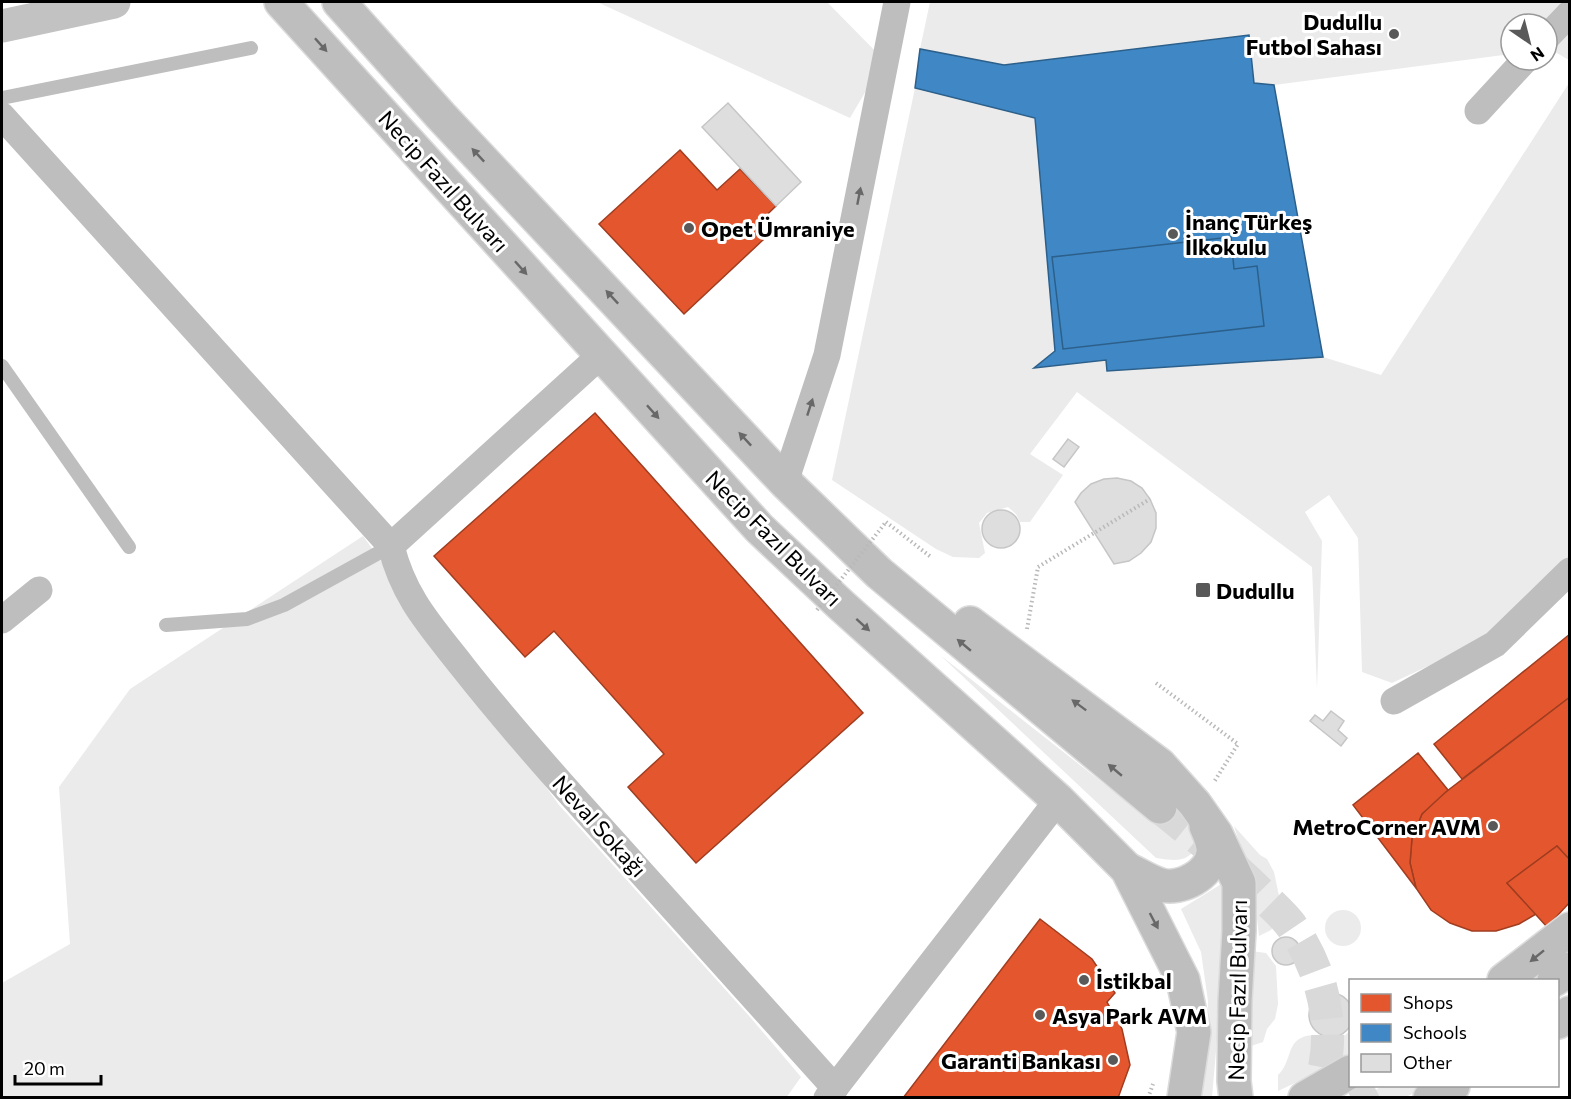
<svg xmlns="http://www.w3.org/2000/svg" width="1571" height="1099" font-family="Commissioner,sans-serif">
	<rect width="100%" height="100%" fill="#fff"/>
	<g fill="#ebebeb">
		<polygon points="597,2 827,2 884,60 850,118"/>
		<polygon points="930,2 1569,2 1569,60 1550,49 1547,24 1511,24 1511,54 1274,85 1254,83 1248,35 1004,65 920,49"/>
		<polygon points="1569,83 1569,557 1488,638 1392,683 1362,672 1358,538 1329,495 1305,512 1322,541 1317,690 1312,567 1077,392 1030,454 1063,475 1030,522 1020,522 1016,514 1008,507 987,513 979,523 985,553 979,558 953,557 936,549 832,480 915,88 1035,118 1055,351 1035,368 1106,360 1108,371 1323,357 1381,375"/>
		<polygon points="363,536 559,805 750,1017 801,1077 786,1098 2,1097 2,983 70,944 59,787 130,689"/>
		<path d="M 940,655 L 1150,820 L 1168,794 L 1201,836 C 1191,862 1182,862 1156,858 Z"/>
		<polygon points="1234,826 1260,855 1267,859 1274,872 1282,910 1281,918 1271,930 1259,936 1253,885"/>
		<polygon points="1223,883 1224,959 1212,1097 1196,1097 1207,1046 1208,1001 1201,952 1181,909"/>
		<circle cx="1343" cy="928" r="18"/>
		<polygon points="1251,951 1266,953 1276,966 1278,1004 1275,1019 1267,1029 1263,1042 1251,1046 1248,1000"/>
		<path d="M 1350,1030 L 1350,1057 L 1278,1091 L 1278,1075 C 1292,1062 1286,1044 1303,1037 C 1321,1030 1334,1050 1350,1030 Z"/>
		<polygon points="1382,1086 1428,1086 1406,1097 1363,1098"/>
	</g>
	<g fill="#e4572e" stroke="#a03d20" stroke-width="1.5">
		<polygon points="680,150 717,190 740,169 776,206 753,228 764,239 684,314 599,224"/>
		<polygon points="595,413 863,713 696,863 628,787 664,754 554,631 525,657 434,556"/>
		<polygon points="1570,634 1570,697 1462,779 1434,744"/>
		<polygon points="1570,697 1570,860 1557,846 1507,883 1536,914 1519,924 1496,931 1472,931 1450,923 1431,910 1416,888 1410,863 1412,838 1422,814 1434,801"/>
		<polygon points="1418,753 1448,790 1422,814 1412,838 1410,863 1416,888 1353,805"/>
		<polygon points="1557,846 1570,860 1570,902 1547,927 1507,883"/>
		<polygon points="1040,919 1092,959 1115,993 1107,1002 1122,1029 1130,1065 1118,1098 903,1098"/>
	</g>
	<g fill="#3f88c5" stroke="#2c5f8a" stroke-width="1.5">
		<polygon points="1249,35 1254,83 1274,85 1323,357 1107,371 1106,360 1034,368 1055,351 1035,118 915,88 920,49 1004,65"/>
		<polygon points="1231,237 1234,269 1257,266 1264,326 1063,349 1052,257"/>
	</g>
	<g fill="#dedede" stroke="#c6c6c6" stroke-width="1.5">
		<polygon points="728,103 801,182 776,206 702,127"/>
		<polygon points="1068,439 1079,447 1064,467 1053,459"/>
		<polygon points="1117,478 1131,481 1142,488 1150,499 1156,513 1156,528 1151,542 1141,553 1129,561 1114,564 1075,502 1081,493 1091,484 1104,479"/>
		<circle cx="1001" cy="529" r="19"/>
		<polygon points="1331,711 1344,721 1338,730 1347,738 1341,746 1310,721 1315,715 1323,721"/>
		<circle cx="1286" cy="951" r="14"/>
		<circle cx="1331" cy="1015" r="22"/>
	</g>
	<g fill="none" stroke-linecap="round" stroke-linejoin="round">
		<g stroke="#d9d9d9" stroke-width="33" stroke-dasharray="33 16" stroke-linecap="butt">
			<path d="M 1160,807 C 1196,837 1235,866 1267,900 C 1275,908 1283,915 1290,924 C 1326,974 1340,1040 1315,1098"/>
			<polyline points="1351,1098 1374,1086"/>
		</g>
		<g stroke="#dbdbdb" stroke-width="36">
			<g id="primary">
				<polyline points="281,2 759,528 841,605 1058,800 1127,869 1183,980 1194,1032 1184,1098"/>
				<polyline points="339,2 441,116 785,482 879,573 1160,807"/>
				<polyline points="970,623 1160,765 1195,804 1216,834 1239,883 1239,931 1235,1001 1234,1081 1236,1098"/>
				<path d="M 1127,869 C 1138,874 1150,882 1161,885 C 1181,890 1210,875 1213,853 C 1214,843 1210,835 1206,826"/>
				<polyline points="1504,980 1570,929"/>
				<polyline points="1554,980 1570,969"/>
				<polyline points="1558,1022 1570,1013"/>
				<polyline points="1305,1098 1350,1072"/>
				<polyline points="1430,1098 1453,1086"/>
			</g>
		</g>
		<g stroke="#b9b9b9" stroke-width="4" stroke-dasharray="1.5 3" stroke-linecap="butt">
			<polyline points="886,522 931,557"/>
			<polyline points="1027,629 1038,567 1150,499"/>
			<polyline points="1156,683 1238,744 1214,782"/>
			<polyline points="1148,1098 1153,1084"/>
		</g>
		<g stroke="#bebebe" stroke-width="14">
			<polyline points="2,98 251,48"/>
			<polyline points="2,366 129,547"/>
			<polyline points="166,625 247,619 284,605 391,546"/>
		</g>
		<g stroke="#bebebe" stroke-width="27">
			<polyline points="1547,37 1570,13"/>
			<polyline points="1478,111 1525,60"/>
			<path d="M 2,116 L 391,546 C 404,598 430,625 462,666 C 506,722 553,775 601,828 C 679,914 757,1001 835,1088"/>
			<polyline points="785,482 827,355 897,2"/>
			<polyline points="391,546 601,355"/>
			<polyline points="2,620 39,590"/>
			<polyline points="1394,701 1495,644 1570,571"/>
			<polyline points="827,1098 1058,800"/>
		</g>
		<polyline stroke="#c2c2c2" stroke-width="33" points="2,26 114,2"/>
		<use href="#primary" stroke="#bebebe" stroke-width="33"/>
		<polyline stroke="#b9b9b9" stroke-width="4" stroke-dasharray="1.5 3" stroke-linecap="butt" points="817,610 886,522"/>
	</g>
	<defs><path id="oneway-solid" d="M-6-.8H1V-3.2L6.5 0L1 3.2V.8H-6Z" transform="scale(1.5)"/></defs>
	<g fill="#686868">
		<use href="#oneway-solid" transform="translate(321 45) rotate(48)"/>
		<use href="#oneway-solid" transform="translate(478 155) rotate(-133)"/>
		<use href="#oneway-solid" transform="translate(859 196) rotate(-79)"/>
		<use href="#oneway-solid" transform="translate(521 268) rotate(48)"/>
		<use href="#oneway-solid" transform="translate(612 297) rotate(-133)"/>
		<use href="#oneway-solid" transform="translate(810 407) rotate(-72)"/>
		<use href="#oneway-solid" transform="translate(653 412) rotate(48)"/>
		<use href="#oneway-solid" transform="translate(745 439) rotate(-133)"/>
		<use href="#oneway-solid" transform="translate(863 625) rotate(42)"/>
		<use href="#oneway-solid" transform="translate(964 645) rotate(-140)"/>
		<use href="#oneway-solid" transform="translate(1079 705) rotate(-143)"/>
		<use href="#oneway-solid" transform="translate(1115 770) rotate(-140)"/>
		<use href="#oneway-solid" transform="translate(1154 921) rotate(62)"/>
		<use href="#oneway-solid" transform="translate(1537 956) rotate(141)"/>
	</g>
	<g fill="#595959" stroke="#fff" stroke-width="2">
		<circle cx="1394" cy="34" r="6"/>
		<circle cx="689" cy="228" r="6"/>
		<circle cx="1173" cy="234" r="6"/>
		<rect x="1195" y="582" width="16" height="16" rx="3"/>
		<circle cx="1493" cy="826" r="6"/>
		<circle cx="1084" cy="980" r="6"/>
		<circle cx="1040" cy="1015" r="6"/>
		<circle cx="1113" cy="1060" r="6"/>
	</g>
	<g text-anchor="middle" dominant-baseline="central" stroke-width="6" stroke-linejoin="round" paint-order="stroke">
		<g font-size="22" font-weight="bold" fill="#000" stroke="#fff" text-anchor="start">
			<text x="1382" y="21" text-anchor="end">Dudullu<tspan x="1382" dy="25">Futbol Sahası</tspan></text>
			<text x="1185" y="221">İnanç Türkeş<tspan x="1185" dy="25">İlkokulu</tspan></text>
			<text x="701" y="228">Opet Ümraniye</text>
			<text x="1216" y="590">Dudullu</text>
			<text x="1481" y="826" text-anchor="end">MetroCorner AVM</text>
			<text x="1096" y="980">İstikbal</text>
			<text x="1052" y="1015">Asya Park AVM</text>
			<text x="1101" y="1060" text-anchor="end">Garanti Bankası</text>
		</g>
		<g font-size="22" fill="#000" stroke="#fff">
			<text transform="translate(444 181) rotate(48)">Necip Fazıl Bulvarı</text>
			<text transform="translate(774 538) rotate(45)">Necip Fazıl Bulvarı</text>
			<text transform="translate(600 826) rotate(48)">Neval Sokağı</text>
			<text transform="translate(1237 990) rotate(-89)">Necip Fazıl Bulvarı</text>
		</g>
	</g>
	<rect width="1571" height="1099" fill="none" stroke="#000000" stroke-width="6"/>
	<rect x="1349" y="979" width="210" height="108" fill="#ffffff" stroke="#999999" stroke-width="1.5"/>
	<rect x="1361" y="994" width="30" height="18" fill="#e4572e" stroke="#999999" stroke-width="1.5"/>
	<text x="1403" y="1009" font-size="18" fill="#000000">Shops</text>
	<rect x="1361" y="1024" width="30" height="18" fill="#3f88c5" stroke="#999999" stroke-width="1.5"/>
	<text x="1403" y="1039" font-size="18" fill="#000000">Schools</text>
	<rect x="1361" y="1054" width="30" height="18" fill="#dedede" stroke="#999999" stroke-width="1.5"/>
	<text x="1403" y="1069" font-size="18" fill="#000000">Other</text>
	<g transform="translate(1529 42) rotate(145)"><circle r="28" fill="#ffffff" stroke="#999999" stroke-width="1.5"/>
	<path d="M0-4.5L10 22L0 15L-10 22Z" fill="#595959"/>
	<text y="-9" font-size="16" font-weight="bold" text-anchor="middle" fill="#000000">N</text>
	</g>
	<path d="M15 1075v9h86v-9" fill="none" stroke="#000000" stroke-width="3"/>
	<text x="24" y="1075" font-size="18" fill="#000000" stroke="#ffffff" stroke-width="4.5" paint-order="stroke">20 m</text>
</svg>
